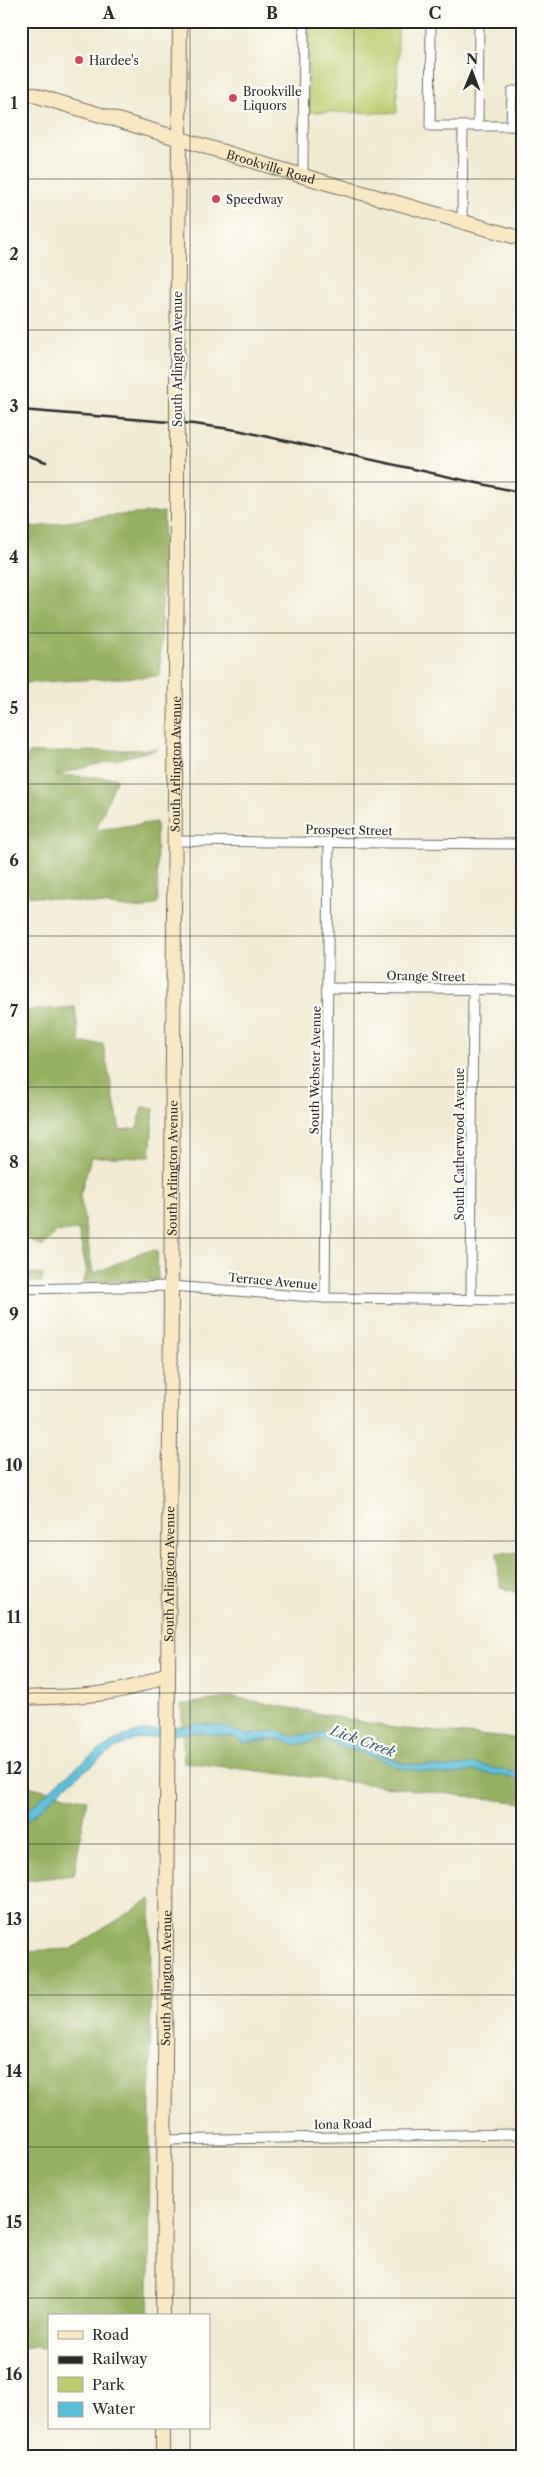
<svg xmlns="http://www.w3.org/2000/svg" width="544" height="2477" font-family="'Libre Caslon Text',serif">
	<rect width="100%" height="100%" fill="#fdfcf7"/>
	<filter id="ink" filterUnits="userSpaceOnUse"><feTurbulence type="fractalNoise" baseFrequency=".02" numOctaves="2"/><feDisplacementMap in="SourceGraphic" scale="10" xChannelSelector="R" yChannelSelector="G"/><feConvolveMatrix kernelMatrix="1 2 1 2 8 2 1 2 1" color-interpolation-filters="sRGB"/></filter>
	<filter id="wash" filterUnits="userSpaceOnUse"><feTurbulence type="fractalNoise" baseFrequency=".0096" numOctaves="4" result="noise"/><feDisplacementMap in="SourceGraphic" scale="20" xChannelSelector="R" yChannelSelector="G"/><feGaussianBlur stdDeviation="1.12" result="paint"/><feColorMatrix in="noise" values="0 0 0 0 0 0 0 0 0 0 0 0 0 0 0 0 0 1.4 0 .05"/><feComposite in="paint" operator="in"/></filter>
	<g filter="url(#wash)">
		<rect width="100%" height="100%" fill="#f1ebd3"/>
		<polygon fill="#bccc6e" stroke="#747c4c" points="309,21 398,21 397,113 308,112"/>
		<g fill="#95b061" stroke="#606e46">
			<polygon points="164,512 160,676 21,683 21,529 107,516"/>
			<polygon points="158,749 55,775 117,778 96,830 156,822 158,903 143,909 30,896 21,884 21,774 29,753"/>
			<polygon points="75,1007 80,1043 103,1044 120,1130 137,1128 142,1107 154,1108 150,1157 91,1157 80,1195 93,1274 142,1252 157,1250 158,1280 82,1282 87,1272 78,1230 57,1232 42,1247 24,1237 21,1244 21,1011"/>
			<polygon points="21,1272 43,1275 42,1282 21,1282"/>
			<polygon points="523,1552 523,1595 500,1587 497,1553"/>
			<polygon points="233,1697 394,1728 523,1739 523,1803 184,1762 181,1705"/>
			<polygon points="21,1787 32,1787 87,1800 74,1875 21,1881"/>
			<polygon points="151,1899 149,2316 49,2316 49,2348 21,2347 21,1951 71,1949"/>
		</g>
		<path fill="#5bbed9" stroke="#437482" d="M 199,1724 L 214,1724 L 248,1735 L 275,1731 L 294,1736 L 321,1733 L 336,1735 L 402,1763 L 448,1768 L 474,1764 L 523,1774 L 523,1780 L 473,1771 L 448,1775 L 399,1768 L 381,1759 L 320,1739 L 297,1745 L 278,1739 L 244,1743 L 234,1737 L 195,1732 L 135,1739 L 114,1749 L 66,1785 L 21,1827 L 21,1817 C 48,1792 100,1741 134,1733 C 155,1728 178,1726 199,1724 Z"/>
	</g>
	<g filter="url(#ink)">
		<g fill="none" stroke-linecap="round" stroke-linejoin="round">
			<g stroke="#706e66" stroke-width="11">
				<g id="street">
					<polyline points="431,21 430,126 523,126"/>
					<polyline points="478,126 479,21"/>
					<polyline points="511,126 512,91 523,91"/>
					<polyline points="303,176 304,21"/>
					<polyline points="462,221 463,126"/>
					<polyline points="175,841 523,844"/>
					<polyline points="328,988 523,990"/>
					<polyline points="21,1289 171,1286 325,1298 523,1300"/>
					<polyline points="325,1298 329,843"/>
					<polyline points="471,1300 473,989"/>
					<polyline points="164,2140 523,2134"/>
				</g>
			</g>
			<g stroke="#706e66" stroke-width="16">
				<g id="secondary">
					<path id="s1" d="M 21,91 L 303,176 L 523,239"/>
					<polyline points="177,385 180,21"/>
					<path d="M 21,1698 C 72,1696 122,1698 168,1673"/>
					<path id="s2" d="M 163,2316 L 177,539"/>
					<polyline points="163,2456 163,2428"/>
				</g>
			</g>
			<use href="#street" stroke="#fff" stroke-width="9"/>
			<use href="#secondary" stroke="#f8e8c3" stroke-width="14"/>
			<g stroke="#2b2b2b" stroke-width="2.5">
				<polyline points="21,410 194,424 237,430 523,493"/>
				<polyline points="27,455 46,462"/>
			</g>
			<g stroke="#706e66" stroke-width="16" stroke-linecap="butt">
				<polyline id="secondary-bridge" points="177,385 177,539"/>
			</g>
			<use href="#secondary-bridge" stroke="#f8e8c3" stroke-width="14"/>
		</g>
	</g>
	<path fill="none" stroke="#2b2b2b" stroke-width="1" stroke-opacity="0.55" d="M 190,21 L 190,2316M 354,21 L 354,2456M 21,179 L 523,179M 21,330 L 523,330M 21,482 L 523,482M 21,633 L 523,633M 21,784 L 523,784M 21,936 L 523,936M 21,1087 L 523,1087M 21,1238 L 523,1238M 21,1390 L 523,1390M 21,1541 L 523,1541M 21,1693 L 523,1693M 21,1844 L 523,1844M 21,1995 L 523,1995M 21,2147 L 523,2147M 21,2298 L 523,2298M 190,2428 L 190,2456"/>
	<g fill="#d1495b" stroke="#fdfcf7" stroke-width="2">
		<circle cx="79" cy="60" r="5"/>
		<circle cx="233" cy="98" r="5"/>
		<circle cx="216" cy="199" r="5"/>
	</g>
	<g text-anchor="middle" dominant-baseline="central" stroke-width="4.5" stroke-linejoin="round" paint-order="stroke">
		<g font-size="12" fill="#2b2b2b" stroke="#fdfcf7" text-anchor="start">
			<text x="89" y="60">Hardee's</text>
			<text x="243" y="91">Brookville<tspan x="243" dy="14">Liquors</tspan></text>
			<text x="226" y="199">Speedway</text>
		</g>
		<g font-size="12" fill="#2b2b2b" stroke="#fdfcf7">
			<text stroke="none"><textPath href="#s1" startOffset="261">Brookville Road</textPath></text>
			<text transform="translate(177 359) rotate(-90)">South Arlington Avenue</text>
			<text stroke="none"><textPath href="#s2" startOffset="1552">South Arlington Avenue</textPath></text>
			<text transform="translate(349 830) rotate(1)">Prospect Street</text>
			<text transform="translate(426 976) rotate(1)">Orange Street</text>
			<text transform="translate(315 1070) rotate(-89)">South Webster Avenue</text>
			<text transform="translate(459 1144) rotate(-90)">South Catherwood Avenue</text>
			<text stroke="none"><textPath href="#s2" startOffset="1148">South Arlington Avenue</textPath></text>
			<text transform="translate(273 1281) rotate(5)">Terrace Avenue</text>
			<text stroke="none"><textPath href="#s2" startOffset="742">South Arlington Avenue</textPath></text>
			<text stroke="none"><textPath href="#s2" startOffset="338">South Arlington Avenue</textPath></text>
			<text transform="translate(343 2124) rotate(-1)">Iona Road</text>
		</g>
		<g font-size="14" font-style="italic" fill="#3c5e68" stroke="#fdfcf7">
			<text transform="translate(363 1741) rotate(20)">Lick Creek</text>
		</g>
	</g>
	<rect width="544" height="2477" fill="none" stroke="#fdfcf7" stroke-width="55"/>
	<rect x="48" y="2314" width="162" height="115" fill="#fdfcf7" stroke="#a9a8a5"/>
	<rect x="58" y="2331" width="25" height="8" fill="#f8e8c3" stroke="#a9a8a5"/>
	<text x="92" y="2340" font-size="15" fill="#2b2b2b">Road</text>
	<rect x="58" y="2356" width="25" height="8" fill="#2b2b2b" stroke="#a9a8a5"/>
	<text x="92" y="2364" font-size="15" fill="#2b2b2b">Railway</text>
	<rect x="58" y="2377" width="25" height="15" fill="#bccc6e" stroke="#a9a8a5"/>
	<text x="92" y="2390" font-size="15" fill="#2b2b2b">Park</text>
	<rect x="58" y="2402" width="25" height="15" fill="#5bbed9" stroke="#a9a8a5"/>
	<text x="92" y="2414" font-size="15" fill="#2b2b2b">Water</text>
	<g transform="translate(472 72) rotate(1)" stroke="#fdfcf7" stroke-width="4" paint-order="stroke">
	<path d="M0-4L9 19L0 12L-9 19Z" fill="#2b2b2b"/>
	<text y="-8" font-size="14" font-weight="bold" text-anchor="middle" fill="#2b2b2b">N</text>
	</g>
	<rect x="28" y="28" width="488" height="2422" fill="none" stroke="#2b2b2b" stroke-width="2"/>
	<g font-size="16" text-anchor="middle" font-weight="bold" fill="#2b2b2b">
		<text x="109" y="19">A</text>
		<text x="272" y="19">B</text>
		<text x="435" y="19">C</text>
		<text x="14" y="109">1</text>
		<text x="14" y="260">2</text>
		<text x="14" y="412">3</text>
		<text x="14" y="563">4</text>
		<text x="14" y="714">5</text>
		<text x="14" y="866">6</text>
		<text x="14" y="1017">7</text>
		<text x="14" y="1168">8</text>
		<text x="14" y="1320">9</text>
		<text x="14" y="1471">10</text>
		<text x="14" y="1623">11</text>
		<text x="14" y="1774">12</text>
		<text x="14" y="1925">13</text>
		<text x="14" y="2077">14</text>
		<text x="14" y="2228">15</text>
		<text x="14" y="2380">16</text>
	</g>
</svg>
